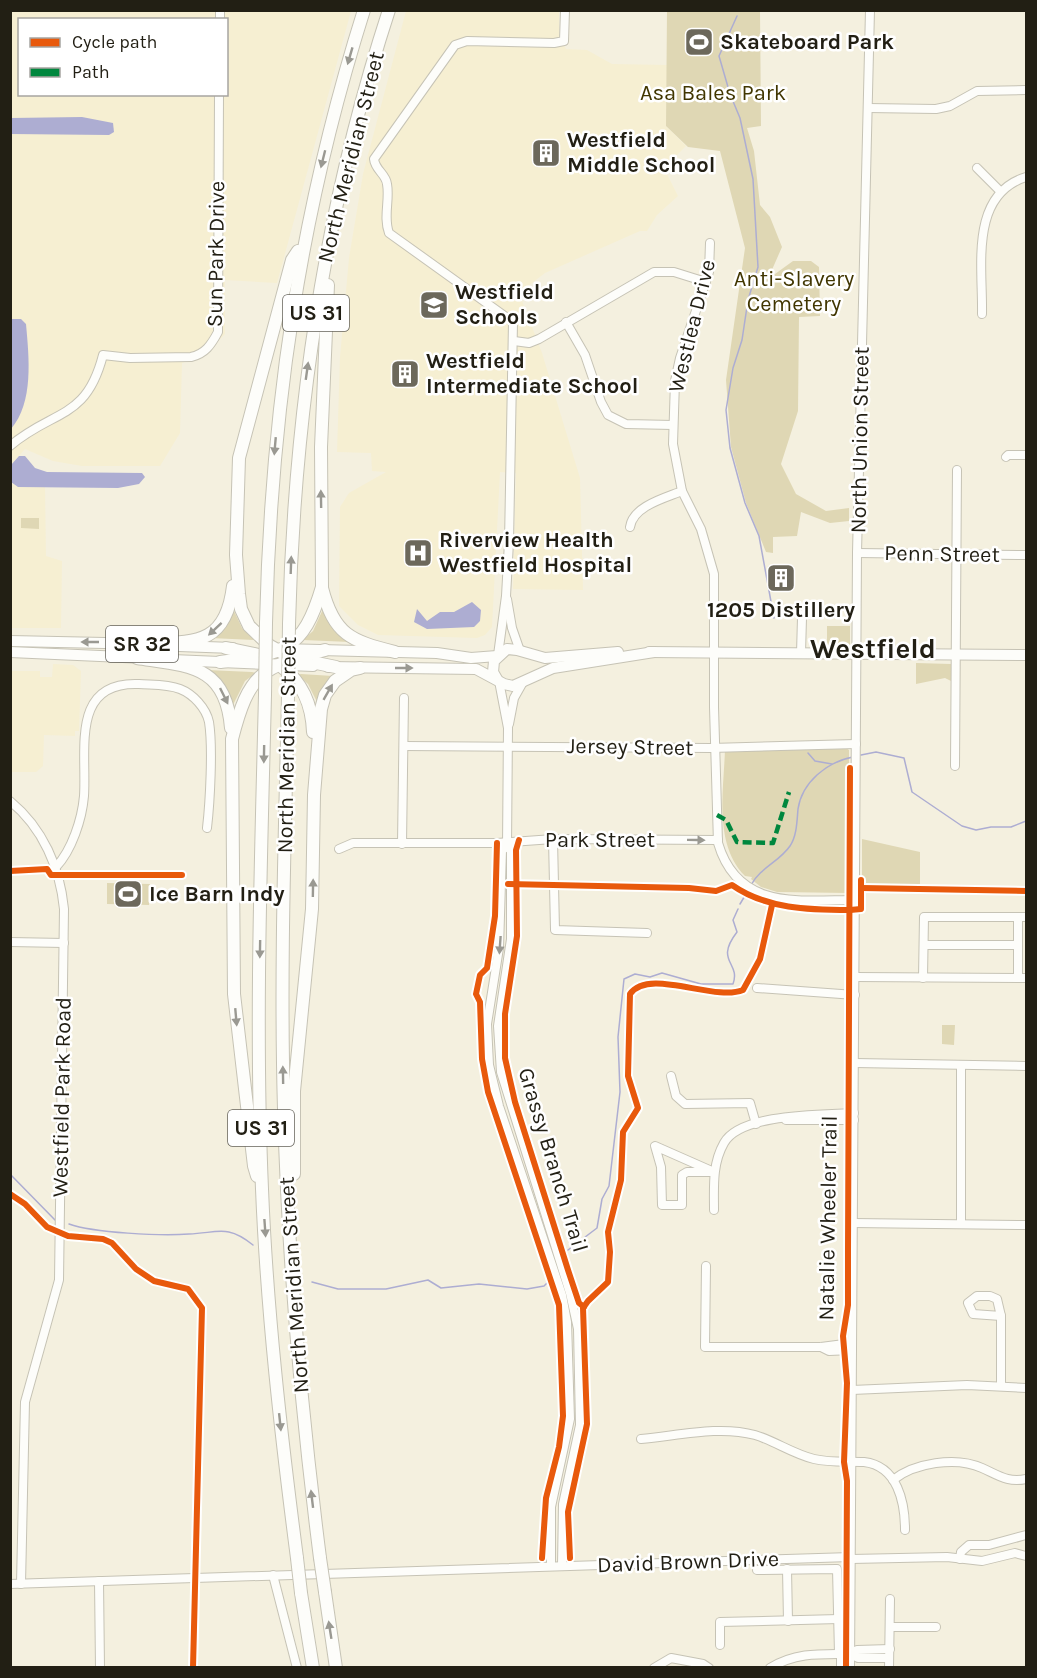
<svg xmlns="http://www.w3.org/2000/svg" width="1037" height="1678" font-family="Karla,sans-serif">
	<rect width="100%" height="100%" fill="#f4f0df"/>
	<g fill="#f6efd2" fill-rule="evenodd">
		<path d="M 11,11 L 351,11 L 277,283 L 225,280 L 225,334 L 206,354 L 182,363 L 180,433 L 160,466 L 82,466 L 53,461 L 25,449 L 11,465 ZM 20,20 L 226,20 L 226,94 L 20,94 Z"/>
		<polygon points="406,11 559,11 559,36 566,49 587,50 612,64 667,65 666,126 686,146 664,168 678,196 657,215 647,231 640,231 545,273 519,293 542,353 580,478 583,590 513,589 516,473 500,472 492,627 485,635 477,638 378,635 358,625 339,606 340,507 349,493 386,472 372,471 371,453 337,452 340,357 349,258 363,174"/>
		<polygon points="10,482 18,487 45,487 46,556 62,561 61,628 11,628"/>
		<polygon points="53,664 73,665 81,671 79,731 75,731 75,736 44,735 43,766 36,772 11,772 11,671 40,671 40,677 52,677"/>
	</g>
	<g fill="#dfd7b4">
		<polygon points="667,11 760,11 761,126 747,128 754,151 760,205 770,217 782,247 771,272 775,274 793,261 811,261 819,267 820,316 799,317 798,411 781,464 796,494 826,511 849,508 849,521 830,523 801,512 797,536 773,537 773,553 766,552 746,503 731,447 726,380 745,248 720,151 688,147 666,126"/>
		<polygon points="21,518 39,518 39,529 21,528"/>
		<polygon points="233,609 242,628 254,640 210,638"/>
		<polygon points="323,609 350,642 303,640 313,631"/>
		<rect x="827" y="626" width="23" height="21"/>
		<polygon points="916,663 951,664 951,681 945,678 916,684"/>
		<polygon points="207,670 252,672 256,673 245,681 233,705"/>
		<polygon points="301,674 333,676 317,702 308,684 298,675"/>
		<path d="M 846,748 L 849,750 L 849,893 L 777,892 L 761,887 L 751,879 L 752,877 L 745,876 C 713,844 724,789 725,749 Z"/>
		<polygon points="862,839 920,852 920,888 862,888"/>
		<polygon points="107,883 150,884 149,905 107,904"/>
		<polygon points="942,1025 955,1025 954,1045 942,1044"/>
	</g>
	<g fill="#adadd2">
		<polygon points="82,117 113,123 114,132 109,135 11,134 11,118"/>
		<path d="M 11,319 L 21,319 L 26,324 C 29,358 34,402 11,429 Z"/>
		<polygon points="19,456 25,456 35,468 47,472 142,473 145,477 139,484 118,488 18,487 11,482 11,465"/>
		<polygon points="472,602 481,610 480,621 474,627 427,629 414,622 417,609 427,621 440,612 454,612"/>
	</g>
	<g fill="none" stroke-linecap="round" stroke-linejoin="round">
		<g stroke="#adadd2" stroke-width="1.5">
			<polyline points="737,16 719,56 730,94 740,118 753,179 758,267 748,300 742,340 733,368 726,410 730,448 745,503 759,536 774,618"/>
			<polyline points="808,753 815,761 832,764"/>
			<polyline points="861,755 876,752 904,758 912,792 962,826 976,830 991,827 1011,827 1026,821"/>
			<path d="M 751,885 C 761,867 779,862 790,846 C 797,836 797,820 798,809 C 802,782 827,762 853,757"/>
			<polyline points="740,904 749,889"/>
			<polyline points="10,1174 55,1220"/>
			<path d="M 69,1224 C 94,1233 161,1236 189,1234 C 218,1233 227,1224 253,1245"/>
			<path d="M 568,1250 L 597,1228 L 602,1199 L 609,1186 L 620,1092 L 618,1037 L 624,979 L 635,974 L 650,977 L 662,973 L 701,984 L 733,984 C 741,962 714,962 737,932 L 733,920 L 738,909"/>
			<polyline points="312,1282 338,1289 386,1289 428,1280 441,1288 479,1284 527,1289 544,1286 548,1282"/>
		</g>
		<g stroke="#c6c3b5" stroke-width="10">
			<g id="minor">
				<polyline points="220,20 220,10"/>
				<polyline points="868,108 936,109 950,106 977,91 1026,90"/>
				<polyline points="977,168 1001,192"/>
				<path d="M 710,243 L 709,272 L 680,358 L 675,381 L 673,444 L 682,491 L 701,529 L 714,574 L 714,707 L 718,843 C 738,911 799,900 856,900"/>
				<path d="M 982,314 C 983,267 969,195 1026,177"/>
				<polyline points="566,322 585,355 601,402 608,415 626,424 673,425"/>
				<polyline points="514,341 529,343 539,339 654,272 674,272 706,282"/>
				<path d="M 10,446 C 53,409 86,421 103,355 L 130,358 L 191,357 C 205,354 211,345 218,332 L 219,94"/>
				<polyline points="1006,457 1008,455 1026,455"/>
				<path d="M 630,527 C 633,506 665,498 682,491"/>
				<polyline points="857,553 1026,555"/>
				<polyline points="507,599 512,628 520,651"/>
				<polyline points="801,653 802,618 804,614"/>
				<path d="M 498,655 L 506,596 L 509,542 L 513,322 L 389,233 C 383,217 390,200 387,184 C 386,174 375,170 374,159 L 455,45 L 467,41 L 554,43 L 564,41 L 565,10"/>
				<polyline points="499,681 508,728 507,847 511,849 511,939 498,1026 501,1072 570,1293 578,1329 580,1425 563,1504 562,1566"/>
				<polyline points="509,724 514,698 523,682"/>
				<polyline points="404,746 711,748 856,744"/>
				<polyline points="955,766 957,470"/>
				<path d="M 10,801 C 43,828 60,868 64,909 L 59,1280 L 25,1402 L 21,1584"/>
				<polyline points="553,839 555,930 647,933"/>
				<polyline points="402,844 404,698"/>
				<polyline points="507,847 502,850 499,948 487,1024 489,1065 499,1106 562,1295 567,1322 570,1419 551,1507 551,1566"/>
				<polyline points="339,849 353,843 497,843 553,839 718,840"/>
				<path d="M 56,867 C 72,850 82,819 84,796 C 87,750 70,681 139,684 C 152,685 167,684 180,689 C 193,694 206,708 209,722 C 213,747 210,802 207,828"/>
				<polyline points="10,942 64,943"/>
				<polyline points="924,945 1018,945 1018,978"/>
				<polyline points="1018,945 1018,917"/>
				<polyline points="855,977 1026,978"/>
				<polyline points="923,978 924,917 1026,917"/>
				<polyline points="757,988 855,995"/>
				<polyline points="855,1063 1026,1066"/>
				<polyline points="961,1065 961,1224"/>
				<polyline points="671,1076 676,1096 685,1104 750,1103 756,1124"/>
				<polyline points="786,1120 854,1120"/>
				<polygon points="655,1146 714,1172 687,1172 682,1175 682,1205 662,1205 661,1167"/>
				<path d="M 714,1210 C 714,1187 712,1164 724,1143 C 741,1113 823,1115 854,1113"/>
				<polyline points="853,1223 1026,1225"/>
				<polyline points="706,1266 705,1347 821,1347 852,1343"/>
				<polygon points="977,1296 990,1296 997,1299 1001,1316 973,1314 968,1303"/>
				<polyline points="821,1347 829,1351 852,1350"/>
				<polyline points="1001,1386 1001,1316"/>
				<polyline points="852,1390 967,1385 1026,1388"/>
				<path d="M 641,1439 C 677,1436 719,1425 755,1435 C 775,1441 793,1454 814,1459 C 831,1463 847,1461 864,1462 C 898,1466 905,1503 905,1530"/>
				<path d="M 893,1480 C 914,1463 956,1456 982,1468 C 998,1475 1008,1483 1026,1479"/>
				<polyline points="851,1559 947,1557 982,1561 1015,1553 1026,1556"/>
				<polyline points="960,1559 961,1552 969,1545 989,1545 1026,1535"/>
				<polyline points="787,1569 788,1621"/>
				<polyline points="757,1570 837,1569 839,1654"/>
				<polyline points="273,1575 297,1668"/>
				<polyline points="99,1581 100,1668"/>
				<polyline points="10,1584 851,1557"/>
				<polyline points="890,1627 936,1627"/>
				<polyline points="720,1645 720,1622 839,1619"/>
				<polyline points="850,1654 858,1658 889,1658"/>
				<polyline points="654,1668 671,1658 703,1664 709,1668"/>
				<path d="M 770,1668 C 796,1652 821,1654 850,1654 L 857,1650 L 890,1649"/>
				<polyline points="841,1668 841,1654"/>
				<polyline points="850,1668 857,553 870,10"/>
				<polyline points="889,1668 890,1599"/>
			</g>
		</g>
		<g stroke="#c6c3b5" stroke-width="12">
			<g id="major">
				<polyline points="10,641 152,644"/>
				<polyline points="179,646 233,648"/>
				<polyline points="281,649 437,653 471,658 497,656"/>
				<polyline points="10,652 145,658"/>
				<polyline points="649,652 1026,655"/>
				<polyline points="172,660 313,666"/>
				<polyline points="328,667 476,669 504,684 513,686 553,668 654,652"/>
				<polyline points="497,679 493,672 494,661 507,649 517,650 545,658 618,652"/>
			</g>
		</g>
		<g stroke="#c6c3b5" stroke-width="14">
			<g id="highway">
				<polyline points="298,251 292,260 239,458 236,555 239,594 241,609 249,626 270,646 292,658 336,667"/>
				<path d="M 322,588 C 334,635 351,641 395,652"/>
				<path d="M 266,623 C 271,410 300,213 364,10"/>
				<path d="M 289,624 C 294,415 324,209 389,10"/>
				<path d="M 146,644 C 195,642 226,645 233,586"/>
				<polyline points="226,648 259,655"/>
				<path d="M 137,658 C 189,666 226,665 231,728"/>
				<path d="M 220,662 C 282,654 303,652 322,587 L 321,447 L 328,285"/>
				<path d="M 282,667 C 304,684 312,706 313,732"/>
				<path d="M 265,695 C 261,860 255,1024 262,1189 C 267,1312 281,1435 297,1558"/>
				<path d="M 288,696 C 285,834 280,971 284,1109 C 288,1259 301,1409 320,1558"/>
				<polyline points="294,1174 294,1091 312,909 314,795 321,709 325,695 335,681 351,670 360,668"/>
				<path d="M 257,1176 L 254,1166 L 234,994 L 232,739 C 249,673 261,667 325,650"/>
				<polyline points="325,1592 336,1668"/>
				<polyline points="301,1593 313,1668"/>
			</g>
		</g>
		<use href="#minor" stroke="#fdfdfa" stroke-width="8"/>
		<use href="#major" stroke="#fdfdfa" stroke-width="10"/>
		<use href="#highway" stroke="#fdfdfa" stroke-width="12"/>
		<g stroke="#c6c3b5" stroke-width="14" stroke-linecap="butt">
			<g id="highway-bridge">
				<polyline points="265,695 266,623"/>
				<polyline points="288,696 289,624"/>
				<polyline points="297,1558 301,1593"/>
				<polyline points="320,1558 325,1592"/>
			</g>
		</g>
		<use href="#highway-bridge" stroke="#fdfdfa" stroke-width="12"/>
		<polyline stroke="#00873e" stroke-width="4.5" stroke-dasharray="9 4.5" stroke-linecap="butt" points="717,815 726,820 737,842 773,843 789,792"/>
		<g stroke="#fff" stroke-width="10">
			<g id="cycleway">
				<polyline points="519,840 516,850 517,936 505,1014 505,1058 515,1102 568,1270 579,1303 584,1307"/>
				<polyline points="497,843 495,916 487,968 480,975 476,994 480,1002 482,1059 488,1092 559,1305 563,1416 559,1447 546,1498 542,1558"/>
				<polyline points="10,871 47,869 51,875 182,875"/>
				<path d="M 508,884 L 689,888 L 716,891 L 732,885 C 766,909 809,910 850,910 L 861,909 L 861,880"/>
				<polyline points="862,888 1026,891"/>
				<polyline points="10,1194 25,1204 47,1227 68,1236 103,1239 112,1243 136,1269 154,1281 188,1289 202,1308 193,1668"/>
				<path d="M 570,1558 L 568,1512 L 587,1424 L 583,1308 L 588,1301 L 608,1282 L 610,1252 L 608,1232 L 621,1180 L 623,1132 L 638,1108 L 628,1076 L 630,994 C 649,967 714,1002 743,990 L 760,959 L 772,905"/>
				<polyline points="846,1668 847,1481 844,1462 847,1383 843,1336 848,1305 848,1249 850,768"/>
			</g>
		</g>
		<use href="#cycleway" stroke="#e8590c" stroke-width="6"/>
	</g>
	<defs><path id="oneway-solid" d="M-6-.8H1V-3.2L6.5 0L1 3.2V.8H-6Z" transform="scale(1.5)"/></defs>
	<g fill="#9a9992">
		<use href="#oneway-solid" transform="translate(350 56) rotate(106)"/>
		<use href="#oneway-solid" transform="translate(323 159) rotate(104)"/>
		<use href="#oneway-solid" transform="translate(307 371) rotate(-82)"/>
		<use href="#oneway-solid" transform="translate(275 446) rotate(95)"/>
		<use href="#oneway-solid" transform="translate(321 499) rotate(-91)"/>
		<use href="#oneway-solid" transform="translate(291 565) rotate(-88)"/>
		<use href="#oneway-solid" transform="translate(215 629) rotate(137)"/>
		<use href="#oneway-solid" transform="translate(90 642) rotate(-180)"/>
		<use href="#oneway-solid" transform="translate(404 668)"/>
		<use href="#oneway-solid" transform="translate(328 692) rotate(-60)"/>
		<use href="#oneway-solid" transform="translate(224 696) rotate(64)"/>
		<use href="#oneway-solid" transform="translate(264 754) rotate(91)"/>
		<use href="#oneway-solid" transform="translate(696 840) rotate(1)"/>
		<use href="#oneway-solid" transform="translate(313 888) rotate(-89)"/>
		<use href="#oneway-solid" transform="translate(500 945) rotate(94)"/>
		<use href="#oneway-solid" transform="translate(260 949) rotate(91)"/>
		<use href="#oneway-solid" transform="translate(236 1017) rotate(85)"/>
		<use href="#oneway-solid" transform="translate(283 1075) rotate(-91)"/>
		<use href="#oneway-solid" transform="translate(265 1228) rotate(86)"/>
		<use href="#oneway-solid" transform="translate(280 1422) rotate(84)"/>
		<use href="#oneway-solid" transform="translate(312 1499) rotate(-97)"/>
		<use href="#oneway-solid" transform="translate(330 1630) rotate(-99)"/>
	</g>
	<defs>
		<g id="stadium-square" transform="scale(1.5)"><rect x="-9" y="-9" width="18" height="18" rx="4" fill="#6c685b" stroke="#fff"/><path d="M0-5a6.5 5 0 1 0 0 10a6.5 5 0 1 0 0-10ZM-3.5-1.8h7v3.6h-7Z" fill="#fff"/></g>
		<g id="building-square" transform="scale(1.5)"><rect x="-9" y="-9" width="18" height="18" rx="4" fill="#6c685b" stroke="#fff"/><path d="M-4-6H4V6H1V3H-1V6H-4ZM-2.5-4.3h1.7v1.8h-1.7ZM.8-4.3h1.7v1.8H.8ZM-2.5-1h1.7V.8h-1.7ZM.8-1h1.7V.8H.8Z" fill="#fff"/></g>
		<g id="school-square" transform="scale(1.5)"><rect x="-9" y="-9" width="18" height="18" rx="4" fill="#6c685b" stroke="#fff"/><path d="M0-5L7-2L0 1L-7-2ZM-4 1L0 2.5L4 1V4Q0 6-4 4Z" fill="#fff"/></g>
		<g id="hospital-square" transform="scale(1.5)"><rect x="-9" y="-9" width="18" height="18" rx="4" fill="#6c685b" stroke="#fff"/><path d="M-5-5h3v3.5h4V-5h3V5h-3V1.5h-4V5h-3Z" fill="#fff"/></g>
	</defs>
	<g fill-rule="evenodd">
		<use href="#stadium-square" x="699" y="42"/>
		<use href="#building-square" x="546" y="153"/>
		<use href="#school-square" x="434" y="305"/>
		<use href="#building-square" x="405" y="374"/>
		<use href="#hospital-square" x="418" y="553"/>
		<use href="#building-square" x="781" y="578"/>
		<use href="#stadium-square" x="128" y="894"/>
	</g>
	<g text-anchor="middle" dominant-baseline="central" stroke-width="5" stroke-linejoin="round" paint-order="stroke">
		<g fill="#fff" stroke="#64625a" stroke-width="1.5">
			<rect x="283" y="295" width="66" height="36" rx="4.5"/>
			<rect x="106" y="626" width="72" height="36" rx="4.5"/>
			<rect x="228" y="1110" width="66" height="36" rx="4.5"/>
		</g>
		<g font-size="21" font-weight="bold" fill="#221f14">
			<text x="316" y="313">US 31</text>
			<text x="142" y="644">SR 32</text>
			<text x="261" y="1128">US 31</text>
		</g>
		<g font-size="22" font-weight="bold" fill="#221f14" stroke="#fff" text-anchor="start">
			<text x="720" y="42">Skateboard Park</text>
			<text x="567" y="140">Westfield<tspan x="567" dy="25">Middle School</tspan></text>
			<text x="455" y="292">Westfield<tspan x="455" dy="25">Schools</tspan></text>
			<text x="426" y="361">Westfield<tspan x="426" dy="25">Intermediate School</tspan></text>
			<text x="439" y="540">Riverview Health<tspan x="439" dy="25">Westfield Hospital</tspan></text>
			<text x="781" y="610" text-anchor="middle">1205 Distillery</text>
			<text x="149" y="894">Ice Barn Indy</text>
		</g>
		<g font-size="22" fill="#413600" stroke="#fff">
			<text x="713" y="93">Asa Bales Park</text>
			<text x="794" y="279">Anti-Slavery<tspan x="794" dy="25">Cemetery</tspan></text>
		</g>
		<g font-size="22" fill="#221f14" stroke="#fff">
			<text transform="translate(351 157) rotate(-76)">North Meridian Street</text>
			<text transform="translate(216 254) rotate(-89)">Sun Park Drive</text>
			<text transform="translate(692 326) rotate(-76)">Westlea Drive</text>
			<text transform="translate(860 440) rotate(-89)">North Union Street</text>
			<text transform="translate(942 554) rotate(1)">Penn Street</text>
			<text transform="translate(287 745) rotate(-89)">North Meridian Street</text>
			<text transform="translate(630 747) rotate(1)">Jersey Street</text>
			<text x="600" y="840">Park Street</text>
			<text transform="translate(62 1097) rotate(-89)">Westfield Park Road</text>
			<text transform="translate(553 1160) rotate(73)">Grassy Branch Trail</text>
			<text transform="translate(828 1218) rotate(-89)">Natalie Wheeler Trail</text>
			<text transform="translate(294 1285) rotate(-94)">North Meridian Street</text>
			<text transform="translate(688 1562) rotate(-2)">David Brown Drive</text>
		</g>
		<g font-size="28" font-weight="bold" fill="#221f14" stroke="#fff">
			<text x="873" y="648">Westfield</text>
		</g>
	</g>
	<rect width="1037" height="1678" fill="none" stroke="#221f14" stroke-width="24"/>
	<rect x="18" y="18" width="210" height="78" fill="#ffffff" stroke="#a7a5a1" stroke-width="1.5"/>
	<rect x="30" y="38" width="30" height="9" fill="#e8590c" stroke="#a7a5a1" stroke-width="1.5"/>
	<text x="72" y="48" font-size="18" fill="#221f14">Cycle path</text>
	<rect x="30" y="68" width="30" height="9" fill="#00873e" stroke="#a7a5a1" stroke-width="1.5"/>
	<text x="72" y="78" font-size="18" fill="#221f14">Path</text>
</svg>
